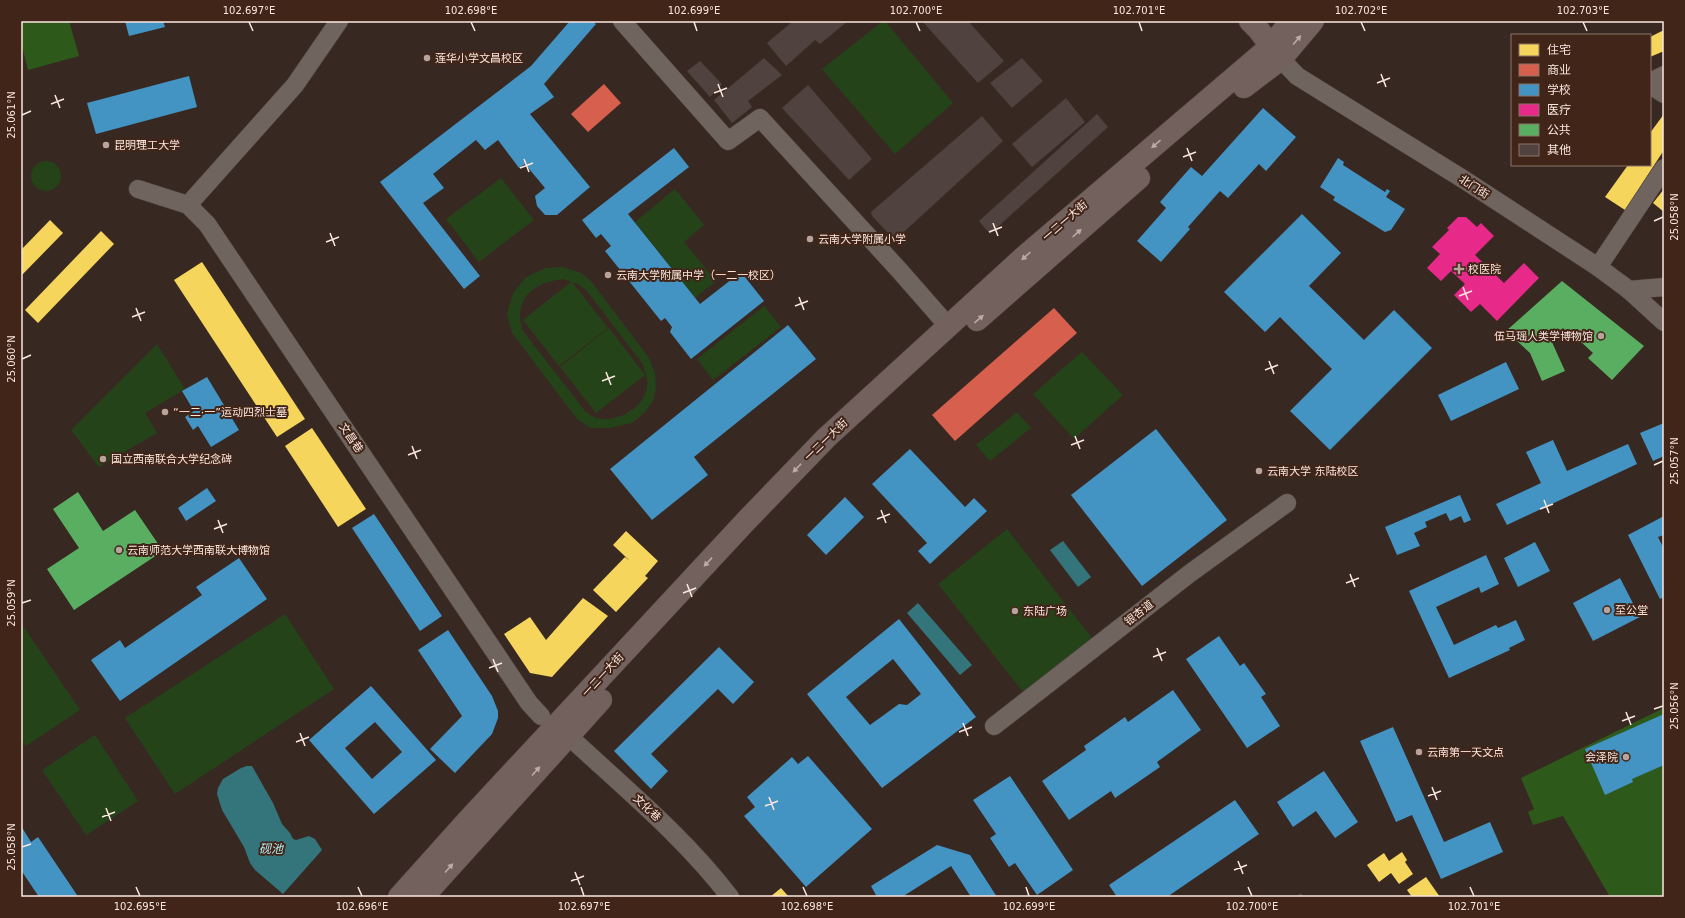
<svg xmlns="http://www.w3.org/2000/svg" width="1685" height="918" font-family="'DejaVu Sans','Noto Sans SC',sans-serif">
	<rect width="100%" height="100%" fill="#382822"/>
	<g fill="#254318" fill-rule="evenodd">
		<polygon points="883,21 885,21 953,103 895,154 822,69"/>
		<circle cx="46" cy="176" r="15"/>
		<polygon points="501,178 534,220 479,262 446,219"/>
		<polygon points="675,189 704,225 684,242 716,281 695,298 635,222"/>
		<path d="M 563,267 L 581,273 L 591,281 L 649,358 L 655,373 L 656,388 L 653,401 L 645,412 L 632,423 L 610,428 L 591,428 L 577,419 L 512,333 L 507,314 L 513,293 L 526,277 L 545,268 ZM 564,279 L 571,282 L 523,320 L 559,366 L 608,328 L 572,282 L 578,284 L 586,290 L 642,363 C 645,371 648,379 647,387 C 644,409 616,423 596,418 C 593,417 588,413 585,411 L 523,331 C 522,326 519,320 520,315 C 521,290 543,281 564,279 Z"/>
		<polygon points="764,306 781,327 713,380 697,359"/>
		<polygon points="609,328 645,375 596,413 560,367"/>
		<polygon points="157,344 185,389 145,413 157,433 99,467 71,430"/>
		<polygon points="1082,352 1123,395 1074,439 1033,394"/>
		<polygon points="1017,412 1031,428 990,461 976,445"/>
		<polygon points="1007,529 1092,638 1023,692 938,584"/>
		<polygon points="285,614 334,689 175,794 125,718"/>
		<polygon points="21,623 80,710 26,746 21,740"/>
		<polygon points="95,735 138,801 86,835 42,770"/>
	</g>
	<g fill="#2d5a1b">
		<polygon points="21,21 69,21 79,56 28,70 21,42"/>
		<polygon points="1664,708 1664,897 1610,897 1563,816 1533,825 1528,812 1534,809 1521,778"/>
	</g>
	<g fill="#34747b">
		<polygon points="1063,541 1091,577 1078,587 1050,550"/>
		<polygon points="918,603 972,665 960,675 907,613"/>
		<polygon points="247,766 252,766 273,803 282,824 290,833 293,839 296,840 309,836 315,839 322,850 283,894 255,870 250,863 244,847 222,810 217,794 218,788 223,779 241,768"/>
	</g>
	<g fill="#f6d55c">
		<polygon points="1664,30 1664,51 1650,57 1650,37"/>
		<polygon points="1664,114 1664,150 1625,210 1605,197 1628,165 1650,165 1650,133"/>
		<polygon points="1664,189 1664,212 1653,203"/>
		<polygon points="50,220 63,233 21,276 21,250"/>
		<polygon points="101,231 114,244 38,323 25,310"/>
		<polygon points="202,262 305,419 277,437 174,280"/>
		<polygon points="312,428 366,509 338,527 285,446"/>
		<polygon points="626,531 658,561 645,576 648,578 616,612 593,590 625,557 630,561 613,545"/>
		<polygon points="583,598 608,616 552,677 530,673 504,634 530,617 546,640"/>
		<polygon points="1402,852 1407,860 1405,862 1413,874 1399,884 1391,873 1379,882 1367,865 1384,853 1389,861"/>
		<polygon points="1426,877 1440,897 1412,897 1407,890"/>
		<polygon points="781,888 789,897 770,897"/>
	</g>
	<g fill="#d6604d">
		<polygon points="604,84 621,103 588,132 571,114"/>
		<polygon points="1054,308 1077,333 955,441 932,415"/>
	</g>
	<g fill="#4393c3" fill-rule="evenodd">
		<polygon points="125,21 163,21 165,27 129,36"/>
		<polygon points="570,21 592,21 596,24 544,84 554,97 530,114 590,187 557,215 545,215 537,206 535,196 545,188 525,164 519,168 498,140 485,150 476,140 433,174 444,188 423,203 480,276 464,289 380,182 531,66"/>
		<polygon points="189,76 197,107 96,134 87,103"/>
		<polygon points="1263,108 1296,137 1266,171 1259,164 1228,198 1220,191 1188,227 1190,229 1161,262 1137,241 1166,208 1160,202 1191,167 1202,176"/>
		<polygon points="674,148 689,167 628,214 700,304 741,272 764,301 691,359 670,332 672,327 665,318 661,321 605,251 611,246 601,234 596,238 582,220"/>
		<polygon points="1338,158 1344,162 1343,165 1385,192 1387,189 1390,191 1386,197 1405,209 1391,230 1385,232 1333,200 1335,197 1320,187"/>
		<polygon points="1302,214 1341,253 1309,286 1364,340 1394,310 1432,348 1330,450 1290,411 1332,369 1280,317 1265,332 1224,292"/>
		<polygon points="788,325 816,359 694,457 708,475 652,520 610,469"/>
		<polygon points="1506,362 1519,389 1451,421 1438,395"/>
		<polygon points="207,377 239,430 211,447 198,426 193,430 185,417 194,411 182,391"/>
		<polygon points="1664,423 1664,456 1653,461 1640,433"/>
		<polygon points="1156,429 1227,520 1142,586 1071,495"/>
		<polygon points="1553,440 1567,471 1628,444 1637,464 1507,525 1496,504 1541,483 1526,452"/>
		<polygon points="910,449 965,507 974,498 987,511 930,564 918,551 927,543 872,484"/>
		<polygon points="207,488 216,501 186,521 178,508"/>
		<polygon points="1460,495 1471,520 1464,523 1461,516 1450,521 1446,513 1425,522 1427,527 1414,533 1420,546 1397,555 1385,527"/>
		<polygon points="845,497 864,517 826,555 807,535"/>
		<polygon points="374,514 442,616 420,631 352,528"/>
		<polygon points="1664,516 1664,535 1658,537 1664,549 1664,597 1660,599 1628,535"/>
		<polygon points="1535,542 1550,571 1518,587 1504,558"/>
		<polygon points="1486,555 1499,584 1481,593 1479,587 1436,607 1454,645 1496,625 1498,628 1516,620 1525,640 1509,648 1510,650 1449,678 1409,591"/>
		<polygon points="239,558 267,599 120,701 91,660 120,640 125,648 202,595 196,587"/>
		<polygon points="1620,578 1640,617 1593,641 1573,603"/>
		<path d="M 899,619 L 976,717 L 882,788 L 807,694 ZM 893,659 L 921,694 L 907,705 L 899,704 L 870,725 L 846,697 Z"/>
		<polygon points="448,630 492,696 498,711 498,718 492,734 455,773 430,749 462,716 418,650"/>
		<polygon points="1219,636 1240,666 1244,663 1266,694 1261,697 1280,726 1247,748 1186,659"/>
		<polygon points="719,647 754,682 733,704 718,689 651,754 668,771 651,789 614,751"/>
		<path d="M 371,686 L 436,760 L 374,814 L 309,740 ZM 375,722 L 402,752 L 372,779 L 345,748 Z"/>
		<polygon points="1173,690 1201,730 1157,762 1160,767 1115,798 1111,791 1069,820 1042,781 1086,750 1084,746 1125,717 1128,722"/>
		<polygon points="1664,714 1664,765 1632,779 1633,782 1605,795 1585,749"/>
		<polygon points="1393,727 1444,842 1490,822 1503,852 1441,879 1412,815 1396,822 1360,741"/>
		<polygon points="808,756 872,829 806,887 744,816 755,807 747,797 792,757 798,764"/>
		<polygon points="1324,771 1358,822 1335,838 1316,811 1293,827 1277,802"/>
		<polygon points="1010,776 1073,870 1037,895 1015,863 1009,867 990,838 996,834 973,800"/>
		<polygon points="1235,800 1259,834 1167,897 1117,897 1109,885"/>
		<polygon points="21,826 31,842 38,837 77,895 74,897 39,897 21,870"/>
		<polygon points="937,845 970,855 997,897 971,897 951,866 902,897 877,897 871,886"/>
	</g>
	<polygon fill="#e7298a" points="1458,217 1466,217 1477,227 1481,223 1494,236 1475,255 1504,283 1524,263 1539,278 1497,321 1480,304 1471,312 1454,295 1465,284 1451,271 1441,281 1427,268 1440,254 1432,247 1449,230 1447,228"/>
	<g fill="#5aae61">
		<polygon points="1562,281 1644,346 1612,380 1588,358 1593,353 1580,341 1578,343 1563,328 1551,340 1565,371 1542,381 1530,353 1506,331"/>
		<polygon points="78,492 103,531 135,510 163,551 74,610 47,569 79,548 53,509"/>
	</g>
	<g fill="#50423e">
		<polygon points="793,21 848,21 820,44 815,40 786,66 767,43"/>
		<polygon points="922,21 968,21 1004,61 978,83"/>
		<polygon points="764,58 782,75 748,101 752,107 732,123 714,100"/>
		<polygon points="1022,58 1043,81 1012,108 990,83"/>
		<polygon points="700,61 722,84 710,97 687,71"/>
		<polygon points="808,85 872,159 849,180 782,108"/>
		<polygon points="1066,98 1085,122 1032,167 1012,144"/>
		<polygon points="1097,114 1108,127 990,234 979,221"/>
		<polygon points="982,116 1003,141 895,240 872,216 871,212"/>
		<polygon points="1301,893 1304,897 1295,897"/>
	</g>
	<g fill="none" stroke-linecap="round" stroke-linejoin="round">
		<g stroke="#524540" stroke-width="19">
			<g id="minor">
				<polyline points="622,21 728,141 760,118 899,270 949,327"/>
				<polyline points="1281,59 1297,76 1463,179 1598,267 1629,290 1664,322"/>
				<polyline points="1650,82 1664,75"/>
				<polyline points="1650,85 1664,94"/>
				<polyline points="138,189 188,205 207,224 529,703 541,716"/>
				<polyline points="188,205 295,85 339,21"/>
				<polyline points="1598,267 1664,168"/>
				<polyline points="1629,290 1664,287"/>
				<polyline points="994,726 1189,574 1287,503"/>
				<path d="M 559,727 C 617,782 681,833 730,897"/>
			</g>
		</g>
		<g stroke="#524540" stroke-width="23">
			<g id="major">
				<polyline points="1250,21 1258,29 1279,57"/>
				<polyline points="1244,87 1281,59 1313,21"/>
				<polyline points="977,320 1139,178"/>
				<polyline points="399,897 469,819 746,521 826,438 1026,255 1271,46 1291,21"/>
				<polyline points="423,897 601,700"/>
			</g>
		</g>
		<use href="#minor" stroke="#6f645e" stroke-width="18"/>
		<use href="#major" stroke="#73615e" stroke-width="22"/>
	</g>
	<defs><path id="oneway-solid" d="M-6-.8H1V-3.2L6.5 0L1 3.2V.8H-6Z"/></defs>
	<g fill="#beaba5">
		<use href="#oneway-solid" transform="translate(1297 40) rotate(-49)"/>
		<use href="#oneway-solid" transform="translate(1156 144) rotate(139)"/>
		<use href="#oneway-solid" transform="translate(1077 233) rotate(-42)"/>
		<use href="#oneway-solid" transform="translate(1026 256) rotate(138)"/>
		<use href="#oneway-solid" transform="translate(979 319) rotate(-41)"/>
		<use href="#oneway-solid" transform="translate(797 468) rotate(134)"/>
		<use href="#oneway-solid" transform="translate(708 562) rotate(133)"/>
		<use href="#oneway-solid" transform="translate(536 771) rotate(-48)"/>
		<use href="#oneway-solid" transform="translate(449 868) rotate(-48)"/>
	</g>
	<path fill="none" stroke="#fbe7df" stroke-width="1.5" d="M 249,22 L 253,31M 471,22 L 475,31M 694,22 L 697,31M 916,22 L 920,31M 1139,22 L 1142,31M 1361,22 L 1365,31M 1583,22 L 1587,31M 1381,74 L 1386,87M 1377,83 L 1390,78M 718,84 L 723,97M 714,93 L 727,88M 55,95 L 60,108M 51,104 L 64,99M 22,115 L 31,111M 1187,148 L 1192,161M 1183,157 L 1196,152M 524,159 L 529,172M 520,168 L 533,163M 1654,221 L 1663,217M 993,223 L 998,236M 989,232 L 1002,227M 330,233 L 335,246M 326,242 L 339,237M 1463,287 L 1468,300M 1459,296 L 1472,291M 799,297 L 804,310M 795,306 L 808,301M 136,308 L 141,321M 132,317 L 145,312M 22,359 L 31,355M 1269,361 L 1274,374M 1265,370 L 1278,365M 606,372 L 611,385M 602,381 L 615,376M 1075,436 L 1080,449M 1071,445 L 1084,440M 412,446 L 417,459M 408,455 L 421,450M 1654,465 L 1663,461M 1544,500 L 1549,513M 1540,509 L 1553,504M 881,510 L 886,523M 877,519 L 890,514M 218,520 L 223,533M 214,529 L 227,524M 1350,574 L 1355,587M 1346,583 L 1359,578M 687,584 L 692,597M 683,593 L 696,588M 22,603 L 31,600M 1157,648 L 1162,661M 1153,657 L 1166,652M 493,659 L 498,672M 489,668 L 502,663M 1654,709 L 1663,706M 1626,712 L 1631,725M 1622,721 L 1635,716M 963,723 L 968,736M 959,732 L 972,727M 300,733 L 305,746M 296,742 L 309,737M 1432,787 L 1437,800M 1428,796 L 1441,791M 769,797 L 774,810M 765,806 L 778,801M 106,808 L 111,821M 102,817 L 115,812M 22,847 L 31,844M 1238,861 L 1243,874M 1234,870 L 1247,865M 575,872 L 580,885M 571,881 L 584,876M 136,887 L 140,896M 358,887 L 362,896M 581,887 L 584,896M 803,887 L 807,896M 1026,887 L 1029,896M 1248,887 L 1252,896M 1470,887 L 1474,896"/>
	<g fill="#b7a49d" stroke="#412519" stroke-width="1.5">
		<circle cx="427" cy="58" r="4"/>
		<circle cx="106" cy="145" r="4"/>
		<circle cx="810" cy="239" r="4"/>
		<path d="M1457 263h4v4h4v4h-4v4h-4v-4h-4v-4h4z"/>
		<circle cx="608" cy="275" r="4"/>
		<circle cx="1601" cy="336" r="4"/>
		<circle cx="165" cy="412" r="4"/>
		<circle cx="103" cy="459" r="4"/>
		<circle cx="1259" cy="471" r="4"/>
		<circle cx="119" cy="550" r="4"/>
		<circle cx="1607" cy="610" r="4"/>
		<circle cx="1015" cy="611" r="4"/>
		<circle cx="1419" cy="752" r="4"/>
		<circle cx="1626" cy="757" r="4"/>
	</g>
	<g text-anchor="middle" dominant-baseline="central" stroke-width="4" stroke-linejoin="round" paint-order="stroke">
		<g font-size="11" fill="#fbe7df" stroke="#412519" text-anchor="start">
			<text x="435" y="58">莲华小学文昌校区</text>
			<text x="114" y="145">昆明理工大学</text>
			<text x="818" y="239">云南大学附属小学</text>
			<text x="1468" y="269">校医院</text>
			<text x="616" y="275">云南大学附属中学（一二一校区）</text>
			<text x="1593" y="336" text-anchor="end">伍马瑶人类学博物馆</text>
			<text x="173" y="412">“一二·一”运动四烈士墓</text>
			<text x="111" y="459">国立西南联合大学纪念碑</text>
			<text x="1267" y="471">云南大学 东陆校区</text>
			<text x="127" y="550">云南师范大学西南联大博物馆</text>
			<text x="1615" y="610">至公堂</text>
			<text x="1023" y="611">东陆广场</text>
			<text x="1427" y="752">云南第一天文点</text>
			<text x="1618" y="757" text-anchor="end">会泽院</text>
		</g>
		<g font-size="11" fill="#fbe7df" stroke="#412519">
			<text transform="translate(1474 187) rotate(33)">北门街</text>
			<text transform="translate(1065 221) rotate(-41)">一二一大街</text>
			<text transform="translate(351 438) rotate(56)">文昌巷</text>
			<text transform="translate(826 440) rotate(-44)">一二一大街</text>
			<text transform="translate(1139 613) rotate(-38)">银杏道</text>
			<text transform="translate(603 675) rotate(-47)">一二一大街</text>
			<text transform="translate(647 808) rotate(43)">文化巷</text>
		</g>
		<g font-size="12" font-style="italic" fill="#b6f0f7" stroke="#412519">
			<text x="271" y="849">砚池</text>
		</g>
	</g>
	<rect width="1685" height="918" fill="none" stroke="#412519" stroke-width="44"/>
	<rect x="1511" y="34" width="140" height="132" fill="#412519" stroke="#8b7368"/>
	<rect x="1519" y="44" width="20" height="12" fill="#f6d55c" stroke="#8b7368"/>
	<text x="1547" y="54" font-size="12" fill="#fbe7df">住宅</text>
	<rect x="1519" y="64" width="20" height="12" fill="#d6604d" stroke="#8b7368"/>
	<text x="1547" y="74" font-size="12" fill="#fbe7df">商业</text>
	<rect x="1519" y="84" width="20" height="12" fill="#4393c3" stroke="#8b7368"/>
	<text x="1547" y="94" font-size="12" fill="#fbe7df">学校</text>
	<rect x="1519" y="104" width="20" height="12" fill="#e7298a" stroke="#8b7368"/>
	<text x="1547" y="114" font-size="12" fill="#fbe7df">医疗</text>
	<rect x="1519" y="124" width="20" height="12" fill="#5aae61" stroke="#8b7368"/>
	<text x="1547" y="134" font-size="12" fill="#fbe7df">公共</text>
	<rect x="1519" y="144" width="20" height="12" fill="#50423e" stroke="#8b7368"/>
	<text x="1547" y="154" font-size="12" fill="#fbe7df">其他</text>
	<rect x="22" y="22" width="1641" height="874" fill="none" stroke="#fbe7df" stroke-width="1.5"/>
	<g font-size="10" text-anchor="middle" fill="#fbe7df">
		<text x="249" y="14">102.697°E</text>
		<text x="471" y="14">102.698°E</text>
		<text x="694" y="14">102.699°E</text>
		<text x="916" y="14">102.700°E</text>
		<text x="1139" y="14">102.701°E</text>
		<text x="1361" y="14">102.702°E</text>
		<text x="1583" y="14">102.703°E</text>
		<text transform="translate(11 115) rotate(-90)" y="4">25.061°N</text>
		<text transform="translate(1674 217) rotate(-90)" y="4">25.058°N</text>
		<text transform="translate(11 359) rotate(-90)" y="4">25.060°N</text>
		<text transform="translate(1674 461) rotate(-90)" y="4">25.057°N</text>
		<text transform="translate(11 603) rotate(-90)" y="4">25.059°N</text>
		<text transform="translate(1674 706) rotate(-90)" y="4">25.056°N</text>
		<text transform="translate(11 847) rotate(-90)" y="4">25.058°N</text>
		<text x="140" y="910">102.695°E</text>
		<text x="362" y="910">102.696°E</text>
		<text x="584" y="910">102.697°E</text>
		<text x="807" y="910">102.698°E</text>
		<text x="1029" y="910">102.699°E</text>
		<text x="1252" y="910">102.700°E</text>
		<text x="1474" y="910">102.701°E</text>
	</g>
</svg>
